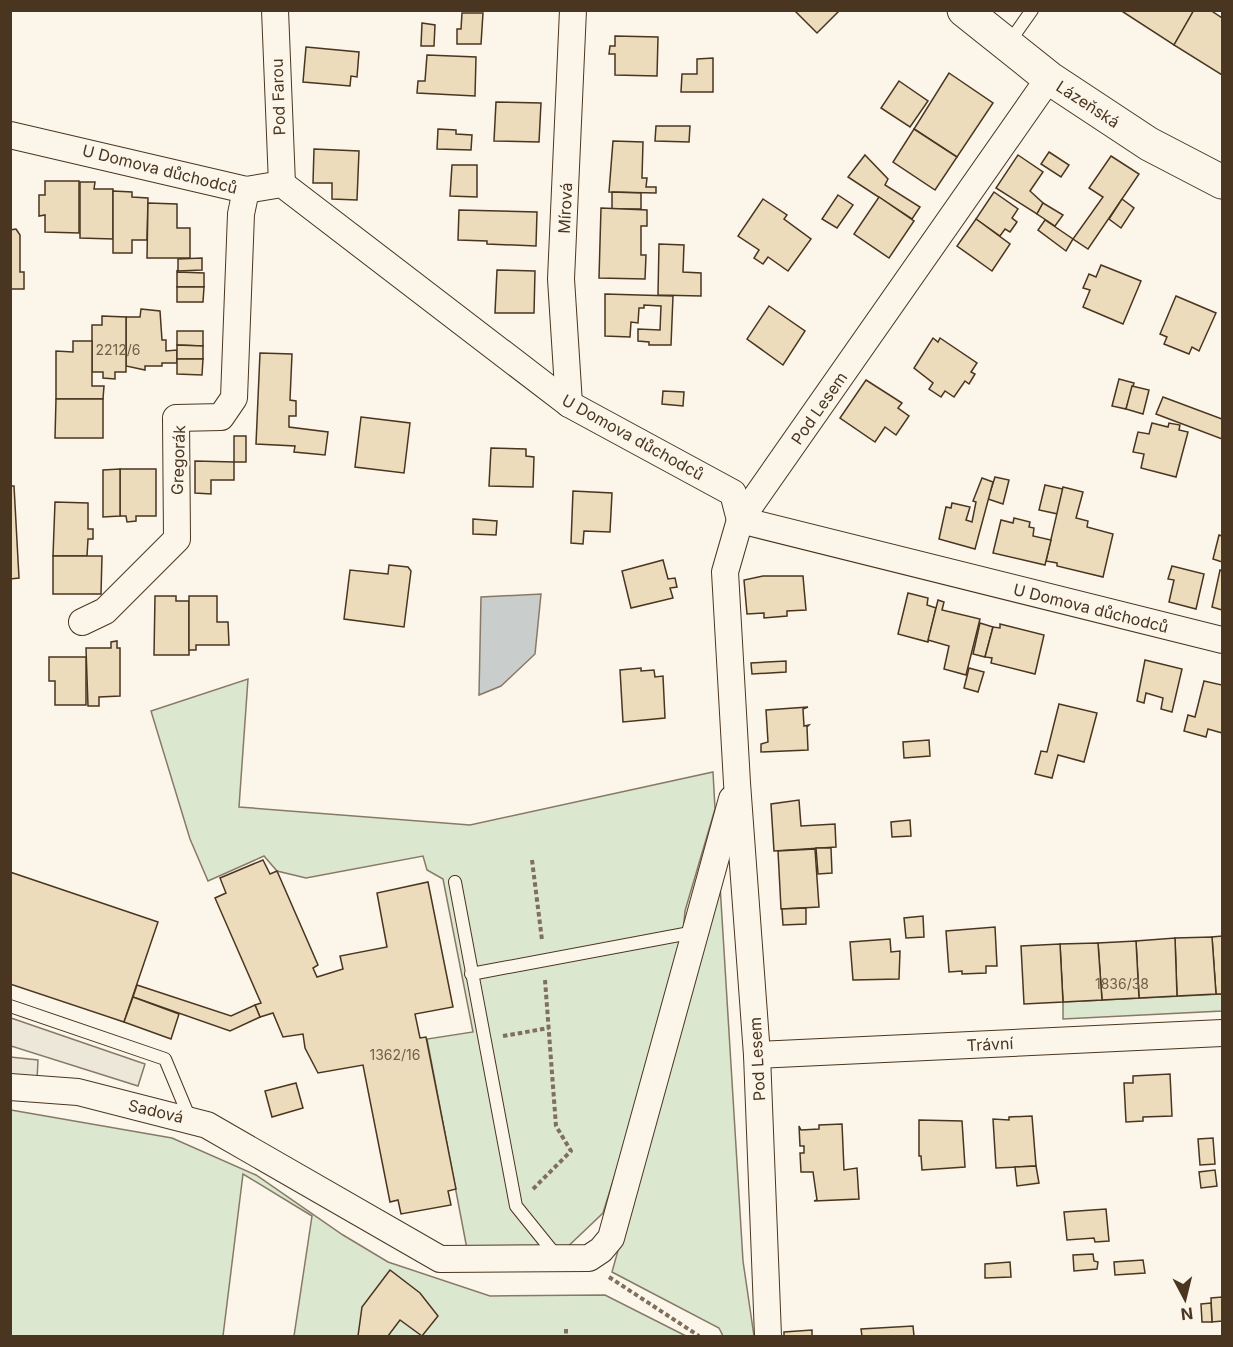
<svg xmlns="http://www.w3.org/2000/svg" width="1233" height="1347" font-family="Inter,sans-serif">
	<rect width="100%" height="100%" fill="#fbf6e9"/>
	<g fill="#dce7d0" stroke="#887966" stroke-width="1.5">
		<polygon points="248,679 239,807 470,825 713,772 715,809 685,911 680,965 603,1213 561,1253 467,1249 427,1039 473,1032 443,879 427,870 423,856 306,878 277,871 264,856 208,881 190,839 151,711"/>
		<polygon points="720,885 743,1261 754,1336 723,1336 719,1328 612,1272"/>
		<polygon points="1222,994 1222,1011 1063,1019 1063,1002"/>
		<polygon points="11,1110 172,1138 256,1175 343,1235 388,1262 490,1296 605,1295 686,1336 294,1336 312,1216 243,1174 223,1336 11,1336"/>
	</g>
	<g fill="#ede7d9" stroke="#887966" stroke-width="1.5">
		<polygon points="11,1018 145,1064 138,1086 11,1046"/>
		<polygon points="10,1057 38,1060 37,1080 11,1078"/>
	</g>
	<polygon fill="#c9cecd" stroke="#887966" stroke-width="1.5" points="541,594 535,654 501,686 479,695 481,597"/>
	<g fill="#ecdcbc" stroke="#4a3520" stroke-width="1.5">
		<polygon points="794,10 840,10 817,33"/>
		<polygon points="1120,10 1194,10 1174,45"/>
		<polygon points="1194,10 1210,10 1222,18 1222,75 1174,45"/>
		<polygon points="462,13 483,13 481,44 457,44 457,29 461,29"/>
		<polygon points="422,23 435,25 434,46 421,46"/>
		<polygon points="615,36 658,37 657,76 615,75 615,54 609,54 610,46 615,46"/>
		<polygon points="306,47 359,52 357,77 351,76 350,86 303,82"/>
		<polygon points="427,55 476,57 475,96 417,93 418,81 425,81"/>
		<polygon points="713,58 713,92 681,92 682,74 697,74 697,59"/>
		<polygon points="949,73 993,103 957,157 914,129"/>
		<polygon points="899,81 928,101 910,127 881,108"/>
		<polygon points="496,102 541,103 539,142 494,141"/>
		<polygon points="656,126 690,126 689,142 655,141"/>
		<polygon points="438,129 456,130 456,134 472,135 471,150 437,149"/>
		<polygon points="914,129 957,157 935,190 893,162"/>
		<polygon points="613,141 643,142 642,178 647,178 646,187 656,187 656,193 609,192"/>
		<polygon points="314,149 359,151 357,200 332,199 332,183 313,183"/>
		<polygon points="1049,152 1069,165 1061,177 1041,164"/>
		<polygon points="865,155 888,179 885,185 920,207 912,219 848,177"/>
		<polygon points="1018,155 1043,172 1030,191 1043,203 1037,214 996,188"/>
		<polygon points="1111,156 1139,174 1088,249 1073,239 1103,197 1089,188"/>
		<polygon points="452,165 477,165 477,197 450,196"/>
		<polygon points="45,181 79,181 79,233 45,232 45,215 39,216 39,195 45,195"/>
		<polygon points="80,182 95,182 94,189 113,189 113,239 80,238"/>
		<polygon points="113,191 132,192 132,197 148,198 147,240 132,240 132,253 113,253"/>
		<polygon points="612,192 641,193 641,209 612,209"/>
		<polygon points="994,192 1018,209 1012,218 1017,222 1010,232 1005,229 1000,236 976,219"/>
		<polygon points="838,195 853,205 837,228 822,219"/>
		<polygon points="879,197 914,221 889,258 854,234"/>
		<polygon points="763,199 787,215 784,219 811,239 788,271 768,257 763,264 754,258 759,250 738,236"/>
		<polygon points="1122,199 1134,208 1121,228 1109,219"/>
		<polygon points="148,203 177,204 177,228 190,228 190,258 147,258"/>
		<polygon points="1043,203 1063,215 1055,226 1037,214"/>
		<polygon points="601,208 647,210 647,226 641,226 641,255 646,255 645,279 599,278"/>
		<polygon points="459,210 537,212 536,246 487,244 487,241 458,240"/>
		<polygon points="976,219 1010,244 992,271 957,246"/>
		<polygon points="1045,220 1073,239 1066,251 1038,230"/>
		<polygon points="16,229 20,235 20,272 24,272 24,289 10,289 10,230"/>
		<polygon points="659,244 684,245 683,272 701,273 701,296 658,295"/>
		<polygon points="202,258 202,270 178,271 178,259"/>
		<polygon points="1101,265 1141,281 1123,324 1083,307 1090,290 1083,288 1089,274 1096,277"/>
		<polygon points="177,270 178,272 204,273 204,287 177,287"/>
		<polygon points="497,270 535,271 534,313 495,313"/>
		<polygon points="177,287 204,287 203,302 177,302"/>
		<polygon points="605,294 673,296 671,345 649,345 649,342 638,341 638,329 660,330 661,306 644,305 644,308 639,308 638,323 631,322 630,337 605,336"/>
		<polygon points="1176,296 1216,313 1199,351 1192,347 1189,354 1164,344 1167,337 1160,334"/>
		<polygon points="769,306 805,331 783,365 747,339"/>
		<polygon points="141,309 160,311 162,340 166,340 166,351 177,350 177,363 162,363 162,366 145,366 145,370 126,366 126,317 140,317"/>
		<polygon points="102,316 126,317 126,372 115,372 115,379 103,378 103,372 92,372 92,325 102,325"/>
		<polygon points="177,331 203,331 203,346 177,345"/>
		<polygon points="933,338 938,342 940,338 977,363 971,372 975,374 969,384 965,381 954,397 945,391 941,397 929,389 933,383 914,368"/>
		<polygon points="73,341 92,341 92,386 104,386 103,399 56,399 56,351 73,352"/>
		<polygon points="177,345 203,346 203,359 177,359"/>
		<polygon points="260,353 292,354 290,400 296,401 296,416 289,416 289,427 328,432 325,455 294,452 295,446 256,444"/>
		<polygon points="177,359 203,359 202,375 177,374"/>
		<polygon points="1119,379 1134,383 1126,409 1112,406"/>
		<polygon points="866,380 902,403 898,408 909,416 896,435 885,427 875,442 840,418"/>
		<polygon points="1132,386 1149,390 1143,414 1126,409"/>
		<polygon points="663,391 684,392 683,406 662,404"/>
		<polygon points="1163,397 1222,419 1222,439 1156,414"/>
		<polygon points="56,399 103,399 103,438 55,438"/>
		<polygon points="361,417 410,423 404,473 355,467"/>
		<polygon points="1152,423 1168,427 1169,423 1180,425 1179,430 1188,432 1176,477 1141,468 1144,454 1133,452 1138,432 1149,434"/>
		<rect x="234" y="436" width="12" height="26"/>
		<polygon points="491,448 526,449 526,456 534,457 533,487 489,486"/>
		<polygon points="195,461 234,462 234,480 211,480 211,494 195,493"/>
		<polygon points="120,469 156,469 156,516 136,516 136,521 127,522 126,516 120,516"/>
		<polygon points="120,469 120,516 103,517 103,470"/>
		<polygon points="995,477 1009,480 1003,504 988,499"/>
		<polygon points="982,478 993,482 975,549 939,539 946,507 951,508 952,503 970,507 966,520 972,522 976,502 973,501"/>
		<polygon points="1045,485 1063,489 1058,514 1039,510"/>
		<polygon points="10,486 14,486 19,578 10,579"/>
		<polygon points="1063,487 1083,492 1076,518 1088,521 1087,527 1113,534 1103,577 1057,566 1057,563 1046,561"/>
		<polygon points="573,491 612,493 610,532 584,531 583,544 571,543"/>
		<polygon points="55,502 88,503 88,529 93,529 93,539 88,539 87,556 53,556"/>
		<polygon points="1014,518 1030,522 1029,527 1034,528 1033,536 1051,540 1045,565 993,553 1001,520 1013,523"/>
		<polygon points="473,519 497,521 496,535 473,534"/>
		<polygon points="1219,535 1222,536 1222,562 1213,559"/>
		<polygon points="53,556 102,556 101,594 53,594"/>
		<polygon points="663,560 668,579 675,578 677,587 670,588 673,598 631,608 622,571"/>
		<polygon points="389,565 408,567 411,571 404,627 344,619 350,570 388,574"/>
		<polygon points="1172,566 1204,574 1196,609 1169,602 1174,580 1168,579"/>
		<polygon points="1220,570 1222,571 1222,610 1212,607"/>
		<polygon points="763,576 803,576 806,610 787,611 787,616 764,618 764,613 747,614 744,580"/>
		<polygon points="908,593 928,598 927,605 936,608 928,642 898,634"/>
		<polygon points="155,596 176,596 176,601 189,601 189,655 154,655"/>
		<polygon points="189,596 217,596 217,622 228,622 229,645 196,645 196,650 189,650"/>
		<polygon points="938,600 944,602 942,610 980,619 966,675 944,669 949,646 928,640"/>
		<polygon points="980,623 993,627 985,657 973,654"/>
		<polygon points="1000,624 1044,635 1035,674 991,663 992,658 985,657 993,627 1000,628"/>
		<polygon points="117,641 117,648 120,648 120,696 99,697 99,706 88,706 86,648 111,648 111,642"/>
		<polygon points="49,657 86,657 86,705 55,705 55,681 49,681"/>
		<polygon points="1145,660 1182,669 1172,712 1161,709 1163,698 1146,693 1144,703 1137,701"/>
		<polygon points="786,661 786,672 752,674 751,663"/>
		<polygon points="641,668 641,671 654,670 655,677 663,676 665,718 623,722 620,670"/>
		<polygon points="969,668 984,672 978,692 964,688"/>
		<polygon points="1204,681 1222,685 1222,733 1208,729 1206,737 1184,731 1188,715 1195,717"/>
		<polygon points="1059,704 1097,713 1084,762 1058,755 1052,778 1035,774 1041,751 1047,752"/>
		<polygon points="808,707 803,709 804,726 809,725 807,727 808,750 761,752 761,744 768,742 766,710"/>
		<polygon points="929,740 930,756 904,758 903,742"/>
		<polygon points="799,800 801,826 835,824 836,847 774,851 771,804"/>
		<polygon points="910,820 911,836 892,837 891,822"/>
		<polygon points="816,848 831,848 832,873 818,874"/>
		<polygon points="815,849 819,907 781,909 778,851"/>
		<polygon points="263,860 270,874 277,871 318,965 313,968 317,977 343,969 340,956 387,947 377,893 428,882 453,1007 415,1014 420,1038 426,1037 456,1189 448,1191 451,1205 401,1214 398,1200 390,1202 363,1065 318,1073 305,1048 303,1034 283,1037 273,1013 260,1017 255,1005 261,1003 215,898 226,893 220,878"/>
		<polygon points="10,872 158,922 124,1022 10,984"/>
		<polygon points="806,908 806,924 783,925 782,909"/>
		<polygon points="923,916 924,937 906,938 904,918"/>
		<polygon points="995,927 997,966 986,966 986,973 962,974 962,971 949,972 946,931"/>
		<polygon points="1222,936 1222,994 1216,994 1212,937"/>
		<polygon points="1212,937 1216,994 1177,996 1175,938"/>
		<polygon points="1175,938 1177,996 1139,998 1136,941"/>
		<polygon points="890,939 891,952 900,951 899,979 853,980 850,942"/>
		<polygon points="1136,941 1139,998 1102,1000 1098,943"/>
		<polygon points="1098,943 1102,1000 1063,1002 1060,944"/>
		<polygon points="1060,944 1063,1002 1024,1004 1021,946"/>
		<polygon points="137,985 231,1016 255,1005 260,1017 230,1031 133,997"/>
		<polygon points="133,997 179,1014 171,1039 124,1022"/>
		<polygon points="1170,1074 1172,1116 1143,1117 1143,1121 1126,1122 1124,1083 1133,1083 1133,1076"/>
		<polygon points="296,1083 303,1108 272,1117 265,1091"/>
		<polygon points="1032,1116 1036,1166 996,1168 993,1119 1009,1120 1009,1117"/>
		<polygon points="919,1120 962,1121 965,1167 922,1170 921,1156 919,1156"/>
		<polygon points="842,1124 844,1170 857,1168 859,1199 814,1201 817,1200 813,1172 801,1172 800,1153 804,1153 804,1146 800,1146 799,1126 801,1130 819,1129 819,1125"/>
		<polygon points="1213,1138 1215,1164 1200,1165 1198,1139"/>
		<polygon points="1036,1166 1039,1183 1017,1186 1015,1167"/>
		<polygon points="1215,1170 1217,1186 1201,1188 1199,1172"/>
		<polygon points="1106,1209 1109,1241 1095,1242 1094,1238 1067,1240 1064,1212"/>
		<polygon points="1093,1254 1094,1261 1098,1262 1097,1269 1074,1271 1073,1255"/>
		<polygon points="1143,1260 1145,1273 1115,1275 1114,1262"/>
		<polygon points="1010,1262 1011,1277 985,1278 985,1264"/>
		<polygon points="390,1270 420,1293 438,1316 422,1336 400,1320 388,1336 358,1336 362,1307"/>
		<polygon points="1222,1297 1222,1321 1212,1322 1211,1298"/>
		<polygon points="1211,1303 1212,1322 1202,1322 1201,1304"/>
		<polygon points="913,1326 914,1336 862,1336 861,1329"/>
		<polygon points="812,1330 812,1336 784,1336 784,1332"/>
	</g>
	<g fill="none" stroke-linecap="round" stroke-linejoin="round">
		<g stroke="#4a3520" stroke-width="14">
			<g id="lane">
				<polyline points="1008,44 1032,10"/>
				<polyline points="455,882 516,1206 558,1258"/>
				<polyline points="471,974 695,932"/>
				<polyline points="10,1006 165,1059 190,1119"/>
			</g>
		</g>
		<g stroke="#4a3520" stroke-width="28">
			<g id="street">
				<polyline points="275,10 282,184"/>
				<polyline points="10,135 246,190 282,184 569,404 733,493 740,520"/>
				<polyline points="569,404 561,279 573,10"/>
				<polyline points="740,520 1222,640"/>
				<polyline points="82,622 105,611 177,539 176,418 221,417 234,398 241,214 246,190"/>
				<polyline points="757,1055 1222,1033"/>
				<polyline points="10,1087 78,1092 207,1125 440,1259 589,1258 601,1250 611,1238 732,799"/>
				<polyline points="768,1336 757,1055 737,783 725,572 740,520 1049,78"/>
			</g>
		</g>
		<g stroke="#4a3520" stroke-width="35">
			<polyline id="secondary" points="964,10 1049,78 1149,144 1222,182"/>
		</g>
		<g stroke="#7f6f5c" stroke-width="4" stroke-dasharray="4.5 3" stroke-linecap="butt">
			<polyline points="532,860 542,940"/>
			<polyline points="503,1036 549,1028"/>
			<polyline points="533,1189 571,1151 556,1126 545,980"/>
			<polyline points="609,1277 699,1336"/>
			<polyline points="566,1329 566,1336"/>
		</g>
		<use href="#lane" stroke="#fbf6e9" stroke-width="12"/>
		<use href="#street" stroke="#fbf6e9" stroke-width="26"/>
		<use href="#secondary" stroke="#fbf6e9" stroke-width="33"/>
	</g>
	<g text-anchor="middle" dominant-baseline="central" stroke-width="4.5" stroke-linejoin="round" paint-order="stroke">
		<g font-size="14" fill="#725f47">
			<text x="118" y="349">2212/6</text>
			<text x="1122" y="983">1836/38</text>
			<text x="395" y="1054">1362/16</text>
		</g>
		<g font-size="16" fill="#4a3520" stroke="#fbf6e9">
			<text transform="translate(278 97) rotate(-92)">Pod Farou</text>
			<text transform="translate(1088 104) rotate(33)">Lázeňská</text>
			<text transform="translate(160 169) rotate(14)">U Domova důchodců</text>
			<text transform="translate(565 208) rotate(-87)">Mírová</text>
			<text transform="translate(819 408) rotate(-55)">Pod Lesem</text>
			<text transform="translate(633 437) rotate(29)">U Domova důchodců</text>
			<text transform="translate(178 460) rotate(-88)">Gregorák</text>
			<text transform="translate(1091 608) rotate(14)">U Domova důchodců</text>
			<text transform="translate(990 1044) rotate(-3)">Trávní</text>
			<text transform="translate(757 1059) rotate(-93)">Pod Lesem</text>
			<text transform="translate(156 1111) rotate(13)">Sadová</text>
		</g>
	</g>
	<rect width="1233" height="1347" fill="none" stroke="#4a3520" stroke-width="24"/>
	<g transform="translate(1185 1299) rotate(173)" stroke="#fbf6e9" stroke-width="4.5" paint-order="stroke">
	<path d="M0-4.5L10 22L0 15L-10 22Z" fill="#4a3520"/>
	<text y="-9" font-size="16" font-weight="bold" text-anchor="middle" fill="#4a3520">N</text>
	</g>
</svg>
